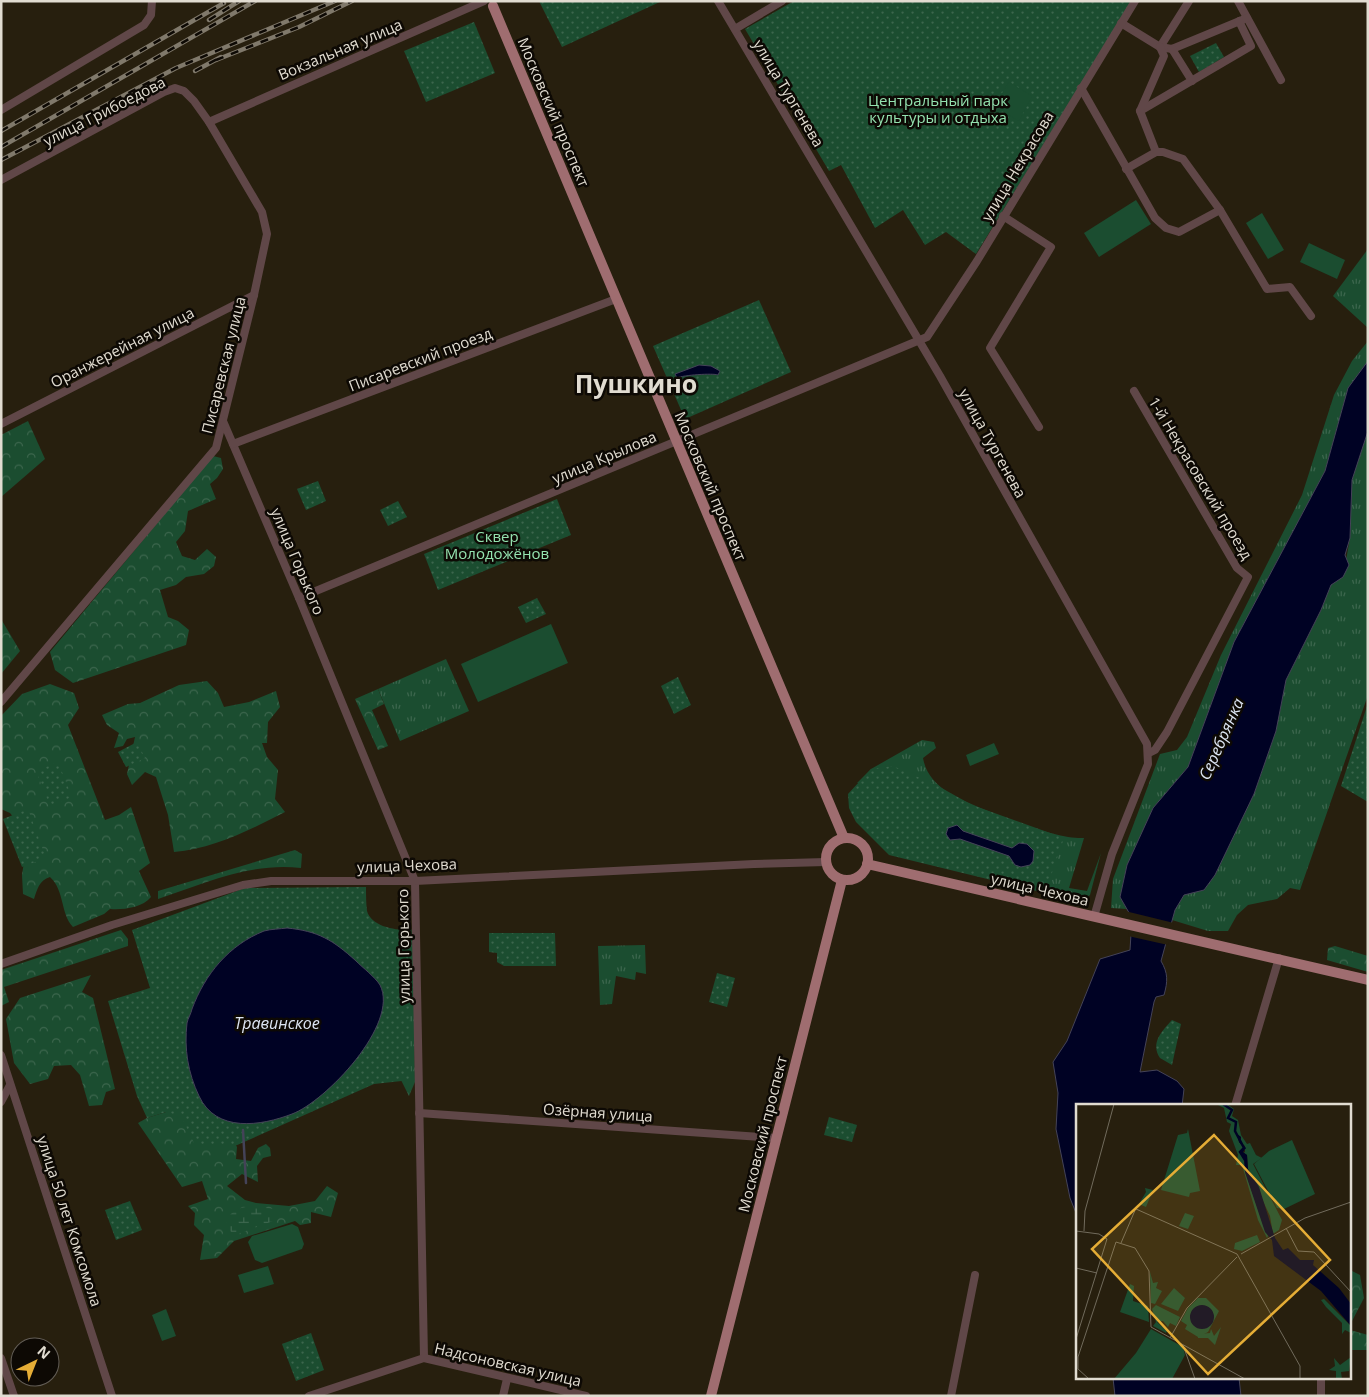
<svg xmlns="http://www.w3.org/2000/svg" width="1369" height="1397" font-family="'Open Sans',sans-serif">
	<defs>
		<pattern id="grass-tufts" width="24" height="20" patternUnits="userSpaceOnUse" patternTransform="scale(1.25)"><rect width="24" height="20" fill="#1b4d30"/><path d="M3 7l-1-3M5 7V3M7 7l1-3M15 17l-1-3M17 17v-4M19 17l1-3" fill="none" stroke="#3c664d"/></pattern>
		<pattern id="forest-crowns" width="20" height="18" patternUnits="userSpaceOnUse" patternTransform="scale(1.25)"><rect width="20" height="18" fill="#1b4d30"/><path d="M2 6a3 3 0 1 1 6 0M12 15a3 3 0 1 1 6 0" fill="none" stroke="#3c664d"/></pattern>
		<pattern id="wetland-marsh" width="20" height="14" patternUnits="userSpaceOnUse" patternTransform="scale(1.25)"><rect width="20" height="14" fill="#1b4d30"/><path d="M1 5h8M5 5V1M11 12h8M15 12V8" fill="none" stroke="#3c664d"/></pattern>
		<pattern id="park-dots" width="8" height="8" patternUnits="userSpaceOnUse" patternTransform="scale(1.25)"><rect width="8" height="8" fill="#1b4d30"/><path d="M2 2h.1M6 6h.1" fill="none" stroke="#3c664d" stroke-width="1.8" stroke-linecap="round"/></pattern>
	</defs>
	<rect width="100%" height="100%" fill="#271f0e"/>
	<g fill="url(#grass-tufts)">
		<polygon points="1368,249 1368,328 1333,296"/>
		<polygon points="1368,341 1368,361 1348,388 1325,471 1234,642 1188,767 1153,808 1127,865 1120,897 1127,909 1111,908 1113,879 1160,754 1177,750 1187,737 1221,655 1302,495 1334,395 1352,361"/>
		<polygon points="1368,431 1368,695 1300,890 1290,888 1277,899 1248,905 1237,915 1228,931 1208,931 1172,920 1175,910 1184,895 1204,890 1215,875 1254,794 1276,731 1286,680 1321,610 1331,585 1343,577 1350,538 1352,480"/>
		<polygon points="446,659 469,711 400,741 378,689"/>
		<path d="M 922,740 L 934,742 L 936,748 L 923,758 C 926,775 936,784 950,794 L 857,783 L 871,769 Z"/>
		<path d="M 954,796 C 982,810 1056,840 1084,838 L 1069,888 L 1087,891 L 1101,853 L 1090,895 L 1083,901 L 1045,893 L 1015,830 Z"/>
		<polygon points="407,926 411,928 413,942 415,1082 409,1096 399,1076 404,930"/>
		<polygon points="645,945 646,974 636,972 635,980 616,976 612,1004 600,1005 598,946"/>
	</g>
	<g fill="url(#forest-crowns)">
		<polygon points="28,421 45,459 1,497 1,435"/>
		<polygon points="213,456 221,458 223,469 217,478 210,484 216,499 188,511 185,531 176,542 182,556 195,560 207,549 216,557 214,566 204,574 186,577 176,585 160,590 168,617 178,621 189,630 186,645 73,683 55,670 50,652"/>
		<polygon points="1,619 20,651 1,674"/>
		<path d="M 207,681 L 218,693 L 224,707 L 249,702 L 276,691 L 280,707 L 268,722 L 267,743 L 262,743 L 267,757 L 278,770 L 275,799 L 285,812 C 250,830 213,849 174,852 L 168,815 L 156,777 L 145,772 L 132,785 L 127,774 L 135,737 L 127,739 L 123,746 L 114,748 L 119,733 L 107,725 L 102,715 L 128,704 L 140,703 L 179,685 Z"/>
		<path d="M 50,684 L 74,693 L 79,708 L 68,725 L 105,820 L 119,815 L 131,807 L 150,863 L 139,871 L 151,897 C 142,908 122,910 110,909 L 104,914 L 73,927 C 60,913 65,891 50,877 C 39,880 37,890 34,899 L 23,894 L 22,875 L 27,842 L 21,826 L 10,813 L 1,809 L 1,716 L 22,694 Z"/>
		<polygon points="378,689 384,704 372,710 388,746 378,750 355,699"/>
		<path d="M 295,850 L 302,854 L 301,868 C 252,862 205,883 158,899 L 158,891 Z"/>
		<polygon points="121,930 128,939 128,946 4,987 9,1002 1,1006 1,970"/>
		<polygon points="1335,946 1368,956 1368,972 1327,960 1328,948"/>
		<polygon points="91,975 82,992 93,998 115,1089 106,1092 102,1105 89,1106 80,1075 71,1065 54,1066 48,1079 30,1084 14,1063 6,1019 20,998"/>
		<polygon points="165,1101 227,1132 237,1147 236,1159 251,1161 258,1148 266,1144 270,1148 271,1156 263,1158 257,1166 258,1182 242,1174 227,1186 245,1200 256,1203 289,1206 315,1201 327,1186 338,1193 331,1217 311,1212 311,1223 300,1225 295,1221 234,1241 217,1258 200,1260 204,1235 194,1225 195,1213 188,1206 208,1199 202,1181 182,1187 138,1123 147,1118 166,1112"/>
		<polygon points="1350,1270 1360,1275 1364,1298 1350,1325"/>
		<polygon points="1350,1330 1368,1335 1368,1350 1350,1350"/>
	</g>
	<polygon fill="url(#wetland-marsh)" points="250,1206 274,1209 273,1221 235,1235 231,1232 225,1219 237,1209"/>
	<g fill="url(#park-dots)">
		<polygon points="539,1 662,1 562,47"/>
		<polygon points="794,1 1132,1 976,254 946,232 925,245 903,210 875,228 841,165 829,171 745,29"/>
		<polygon points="474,22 495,73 426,102 404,51"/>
		<polygon points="1216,43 1224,57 1199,72 1190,56"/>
		<polygon points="759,300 791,372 685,419 653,346"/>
		<polygon points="318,481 326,501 306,510 297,489"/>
		<polygon points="557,499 571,535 438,590 424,554"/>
		<polygon points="398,501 407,517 388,526 380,510"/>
		<polygon points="537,598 546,614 526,623 518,607"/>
		<polygon points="678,677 691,705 674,714 661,686"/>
		<polygon points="1368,703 1368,802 1341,786"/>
		<polygon points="137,742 145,758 126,767 118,752"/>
		<polygon points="58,762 72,797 50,806 36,771"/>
		<polygon points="893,766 938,786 972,805 1064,838 1045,893 889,855 856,822 849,808 848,794 871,769"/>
		<polygon points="28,809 46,858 22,867 3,819"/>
		<path d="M 366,887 C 366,895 366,903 367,911 C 371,926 394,930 407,930 L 411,1080 L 374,1084 L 235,1146 L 195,1145 L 181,1116 L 166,1112 L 147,1118 L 137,1096 L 108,1001 L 150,988 L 132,930 L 245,888 Z"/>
		<polygon points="489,933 555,933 556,966 504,966 497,962 497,953 489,952"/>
		<polygon points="717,973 735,978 727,1007 709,1002"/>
		<path d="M 1172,1020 L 1181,1024 L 1172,1065 L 1160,1058 C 1150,1043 1162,1031 1172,1020 Z"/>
		<polygon points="829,1117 857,1125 852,1142 824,1135"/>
		<polygon points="130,1201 142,1230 116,1240 105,1210"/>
		<polygon points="311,1333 324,1370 296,1381 282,1344"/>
	</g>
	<g fill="#1b4d30">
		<polygon points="1009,82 1032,96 1019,121 994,106"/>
		<polygon points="1136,200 1151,224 1099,257 1084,233"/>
		<polygon points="1262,213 1284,250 1268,259 1246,223"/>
		<polygon points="1309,243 1345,260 1337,279 1300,262"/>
		<polygon points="551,624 568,663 478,702 461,664"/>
		<polygon points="994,743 999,754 970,766 966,755"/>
		<polygon points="292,1224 298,1227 304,1244 302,1249 262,1263 255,1260 248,1242 252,1236"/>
		<polygon points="268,1266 274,1284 244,1293 238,1275"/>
		<polygon points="166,1309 176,1336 162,1341 152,1315"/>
	</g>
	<g fill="#000224" stroke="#444358">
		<path d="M 1368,361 L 1368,431 L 1352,480 L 1350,538 L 1345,555 L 1349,565 L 1343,577 L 1331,585 L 1321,610 L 1286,680 L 1276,731 L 1254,794 L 1215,875 L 1204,890 L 1184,895 L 1175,910 L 1161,961 C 1168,973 1168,981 1164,995 L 1156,997 L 1154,1002 L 1140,1072 L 1157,1070 L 1177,1081 L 1184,1089 L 1182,1106 L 1078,1106 L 1078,1218 L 1070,1198 L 1056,1129 L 1058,1093 L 1053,1062 L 1067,1041 L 1100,959 L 1130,950 L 1132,918 L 1120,897 L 1127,865 L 1153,808 L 1188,767 L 1234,642 L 1325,471 L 1348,388 Z"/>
		<path d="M 699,365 L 711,366 L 720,371 L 718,375 C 713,373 683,375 677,378 L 675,374 Z"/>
		<polygon points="957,825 963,831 1012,848 1019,843 1027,844 1034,851 1033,861 1030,865 1021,867 1015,865 1009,856 960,839 950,840 946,834 948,828"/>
		<path d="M 287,928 C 318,931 333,940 356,961 C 363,968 375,977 380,985 C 400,1024 325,1102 292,1114 C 261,1126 216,1133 199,1096 C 188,1073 184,1049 187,1023 C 188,1018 191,1014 192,1009 C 205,974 229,945 264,931 C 271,929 280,929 287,928 Z"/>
		<polygon points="1113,1378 1239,1378 1241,1396 1115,1396"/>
	</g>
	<polygon fill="#271f0e" points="1125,911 1174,923 1168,945 1128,936 1130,918"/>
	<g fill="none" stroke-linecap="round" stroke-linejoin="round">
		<polyline stroke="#444358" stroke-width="2.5" points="243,1130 246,1183"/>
		<g stroke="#604748" stroke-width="8">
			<polyline points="718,1 940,376 1147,744 1148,764 1112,854 1094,917"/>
			<polyline points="1238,1 1281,80"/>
			<polyline points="1121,23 1160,47 1189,1"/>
			<polyline points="735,29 782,1"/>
			<polyline points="1160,47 1172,49 1247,18"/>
			<polyline points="1172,49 1192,81"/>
			<polyline points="1081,88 1155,218 1166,228 1179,232 1220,210"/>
			<polyline points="1,110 144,25 151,15 152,1"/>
			<polyline points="1140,111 1251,46 1239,21"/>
			<polyline points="209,122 484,1"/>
			<polyline points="1156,152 1140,111 1164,56 1160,47"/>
			<polyline points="1126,169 1156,152 1163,152 1183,159 1220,210 1267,289 1290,287 1311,316"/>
			<polyline points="1,180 164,92 175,88 184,91 194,101 209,122 262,212 267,234 254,295 216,448 1,702"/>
			<polyline points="1003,216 1051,247 990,348 1039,427"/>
			<polyline points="1134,391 1237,568 1248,577 1167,732 1155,750 1149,753"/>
			<polyline points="223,421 299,598 415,881 424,1358"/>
			<polyline points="1,424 254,295"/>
			<polyline points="233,444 616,299"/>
			<polyline points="299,598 927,337 977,261 1135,1"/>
			<polyline points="1,964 112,925 243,885 271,881 415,881 754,864 826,862"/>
			<polyline points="1,1055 112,1396"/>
			<polyline points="1,1102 10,1085"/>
			<polyline points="1235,1106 1279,958"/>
			<polyline points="419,1113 776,1138"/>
			<polyline points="1,1358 14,1396"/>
			<polyline points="309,1396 424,1358 586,1396"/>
			<polyline points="503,1396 507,1379"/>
			<polyline points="951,1396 975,1275"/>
			<polyline points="1321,1396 1321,1378"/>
		</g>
		<g stroke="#9f6d70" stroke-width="10">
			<polyline points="493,6 844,838"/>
			<circle cx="847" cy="859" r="21"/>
			<polyline points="867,864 1368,980"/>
			<polyline points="711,1396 842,880"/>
		</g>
		<g stroke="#80796b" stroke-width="4.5">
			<g id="rail">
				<polyline points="209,20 239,1"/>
				<polyline points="216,60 299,27 352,1"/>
				<polyline points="195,71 221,57"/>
				<polyline points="1,131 224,3"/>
				<polyline points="1,147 255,1"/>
				<polyline points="1,160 176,68 335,1"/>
			</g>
		</g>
		<use href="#rail" stroke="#0d0904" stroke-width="2.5" stroke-dasharray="8" stroke-linecap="butt"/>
	</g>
	<g text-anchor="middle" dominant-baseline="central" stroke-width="5" stroke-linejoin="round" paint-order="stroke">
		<g font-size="15" fill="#e1dcd1" stroke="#0d0904">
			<text transform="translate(340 49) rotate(-23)">Вокзальная улица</text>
			<text transform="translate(789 93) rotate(59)">улица Тургенева</text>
			<text transform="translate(104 111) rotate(-27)">улица Грибоедова</text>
			<text transform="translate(554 112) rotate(67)">Московский проспект</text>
			<text transform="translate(1017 166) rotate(-59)">улица Некрасова</text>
			<text transform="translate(122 347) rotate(-27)">Оранжерейная улица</text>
			<text transform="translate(420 359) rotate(-21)">Писаревский проезд</text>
			<text transform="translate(223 365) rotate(-76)">Писаревская улица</text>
			<text transform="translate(993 443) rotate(61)">улица Тургенева</text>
			<text transform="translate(604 457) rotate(-23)">улица Крылова</text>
			<text transform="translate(1201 478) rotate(59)">1-й Некрасовский проезд</text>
			<text transform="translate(711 486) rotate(67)">Московский проспект</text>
			<text transform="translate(298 561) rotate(67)">улица Горького</text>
			<text transform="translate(407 865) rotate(-2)">улица Чехова</text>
			<text transform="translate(1040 889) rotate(13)">улица Чехова</text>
			<text transform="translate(403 946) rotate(-91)">улица Горького</text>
			<text transform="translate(598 1112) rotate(4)">Озёрная улица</text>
			<text transform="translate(762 1134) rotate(-76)">Московский проспект</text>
			<text transform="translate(70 1221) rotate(72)">улица 50 лет Комсомола</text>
			<text transform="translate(508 1364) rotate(13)">Надсоновская улица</text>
		</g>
		<g font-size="15" fill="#94e2af" stroke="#0d0904">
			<text x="938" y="100">Центральный парк<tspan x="938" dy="17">культуры и отдыха</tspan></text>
			<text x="497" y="536">Сквер<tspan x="497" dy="17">Молодожёнов</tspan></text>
		</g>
		<g font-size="16" font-style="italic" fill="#dde5f3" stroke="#0d0904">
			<text transform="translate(1221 739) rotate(-66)">Серебрянка</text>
			<text x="277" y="1023">Травинское</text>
		</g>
		<g font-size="25" font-weight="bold" fill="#e1dcd1" stroke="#0d0904">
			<text x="636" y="383">Пушкино</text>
		</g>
	</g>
	<g transform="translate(1076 1104)">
		<rect width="275" height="275" fill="#271f0e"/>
		<path d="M 140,0 L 151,0 L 158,5 L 156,12 L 162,16 L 165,31 L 171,40 L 174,39 L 180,51 L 186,54 L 177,60 L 206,116 L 203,126 L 197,130 L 194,112 L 172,65 L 171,51 L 167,49 L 169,48 L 169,42 L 164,38 L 165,33 L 162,31 L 163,38 L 169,45 L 165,49 L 168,53 L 169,68 L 192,132 L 191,134 L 182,116 L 166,61 L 160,61 L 162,51 L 153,27 L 155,20 L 151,18 L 148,4 Z" fill="#1b4d30"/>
		<path d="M 74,168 L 77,179 L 82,178 L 80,184 L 86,187 L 79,200 L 75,199 ZM 54,180 L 58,182 L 57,197 L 72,202 L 73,218 L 44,208 ZM 98,184 L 109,194 L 102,207 L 85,200 ZM 248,195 L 275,222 L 275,229 L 269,226 L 266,230 L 266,219 L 250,203 L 245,196 ZM 80,201 L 104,213 L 100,222 L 94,219 L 92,223 L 87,217 L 81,218 L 91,227 L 90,229 L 77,222 L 80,218 L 76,205 ZM 145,223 L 139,241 L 132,234 L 122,234 L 122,230 L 134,229 L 135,225 L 138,232 ZM 275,253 L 273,267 L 265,268 L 266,275 L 260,275 L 260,267 L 253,266 L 259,262 L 258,254 L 264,261 Z" fill="#1b4d30"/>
		<path d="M 112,25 L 124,87 L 114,89 L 113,93 L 85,86 L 102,31 L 111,29 ZM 216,36 L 239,90 L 208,105 L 201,104 L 178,60 L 193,47 ZM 69,84 L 77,86 L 70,103 L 63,100 L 70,88 ZM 109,109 L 118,112 L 112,125 L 103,122 ZM 181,131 L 184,138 L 166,147 L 158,145 L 159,139 ZM 122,194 L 130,194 L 143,207 L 132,228 L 122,233 L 109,225 L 111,221 L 105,217 L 112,204 Z" fill="#1b4d30"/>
		<path d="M 75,225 L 107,243 L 109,251 L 96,275 L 38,275 L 60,249 Z" fill="#1b4d30"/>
		<path d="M 161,30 L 165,33 L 164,38 L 170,44 L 167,48 L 171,51 L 172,65 L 183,83 L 199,134 L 207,146 L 212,144 L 224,156 L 238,156 L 237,161 L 263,184 L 275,200 L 275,222 L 245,187 L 198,152 L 196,136 L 189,128 L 169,68 L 168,53 L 164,47 L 169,45 L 163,38 ZM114 213a12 12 0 1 1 24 0a12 12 0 1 1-24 0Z" fill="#000224"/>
		<path fill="none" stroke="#000224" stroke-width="2.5" d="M 147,0 L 156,6 L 152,14 L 160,18 L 159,27 L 168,44 L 164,48 L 169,56"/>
		<path fill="none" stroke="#716b5c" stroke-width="1" d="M 60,105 L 161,150M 210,124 L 222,147 L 238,148 L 275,188M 0,127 L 23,130 L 31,135 L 0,235M 8,127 L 9,107 L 38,0M 45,139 L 60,104M 161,150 L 224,262 L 224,275M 165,150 L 229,114 L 275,98M 0,164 L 21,169M 94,234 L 111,204 L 161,153M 107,241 L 119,275M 13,275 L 2,265 L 2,253 L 40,138 L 59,144 L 73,167 L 75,223 L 169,275"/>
		<path fill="#e5ad36" fill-opacity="0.15" stroke="#e5ad36" stroke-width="2.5" d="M 138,31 L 254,156 L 132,270 L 16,145 Z"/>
		<rect width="275" height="275" fill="none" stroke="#e1dcd1" stroke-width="2.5"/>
	</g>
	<rect width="1369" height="1397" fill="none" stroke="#e1dcd1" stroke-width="5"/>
	<g transform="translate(35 1362) rotate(43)"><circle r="24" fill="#0d0904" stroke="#625d56"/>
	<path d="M0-4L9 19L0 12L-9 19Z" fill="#e5ad36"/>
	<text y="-8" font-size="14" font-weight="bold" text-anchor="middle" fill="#e1dcd1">N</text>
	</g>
</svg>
